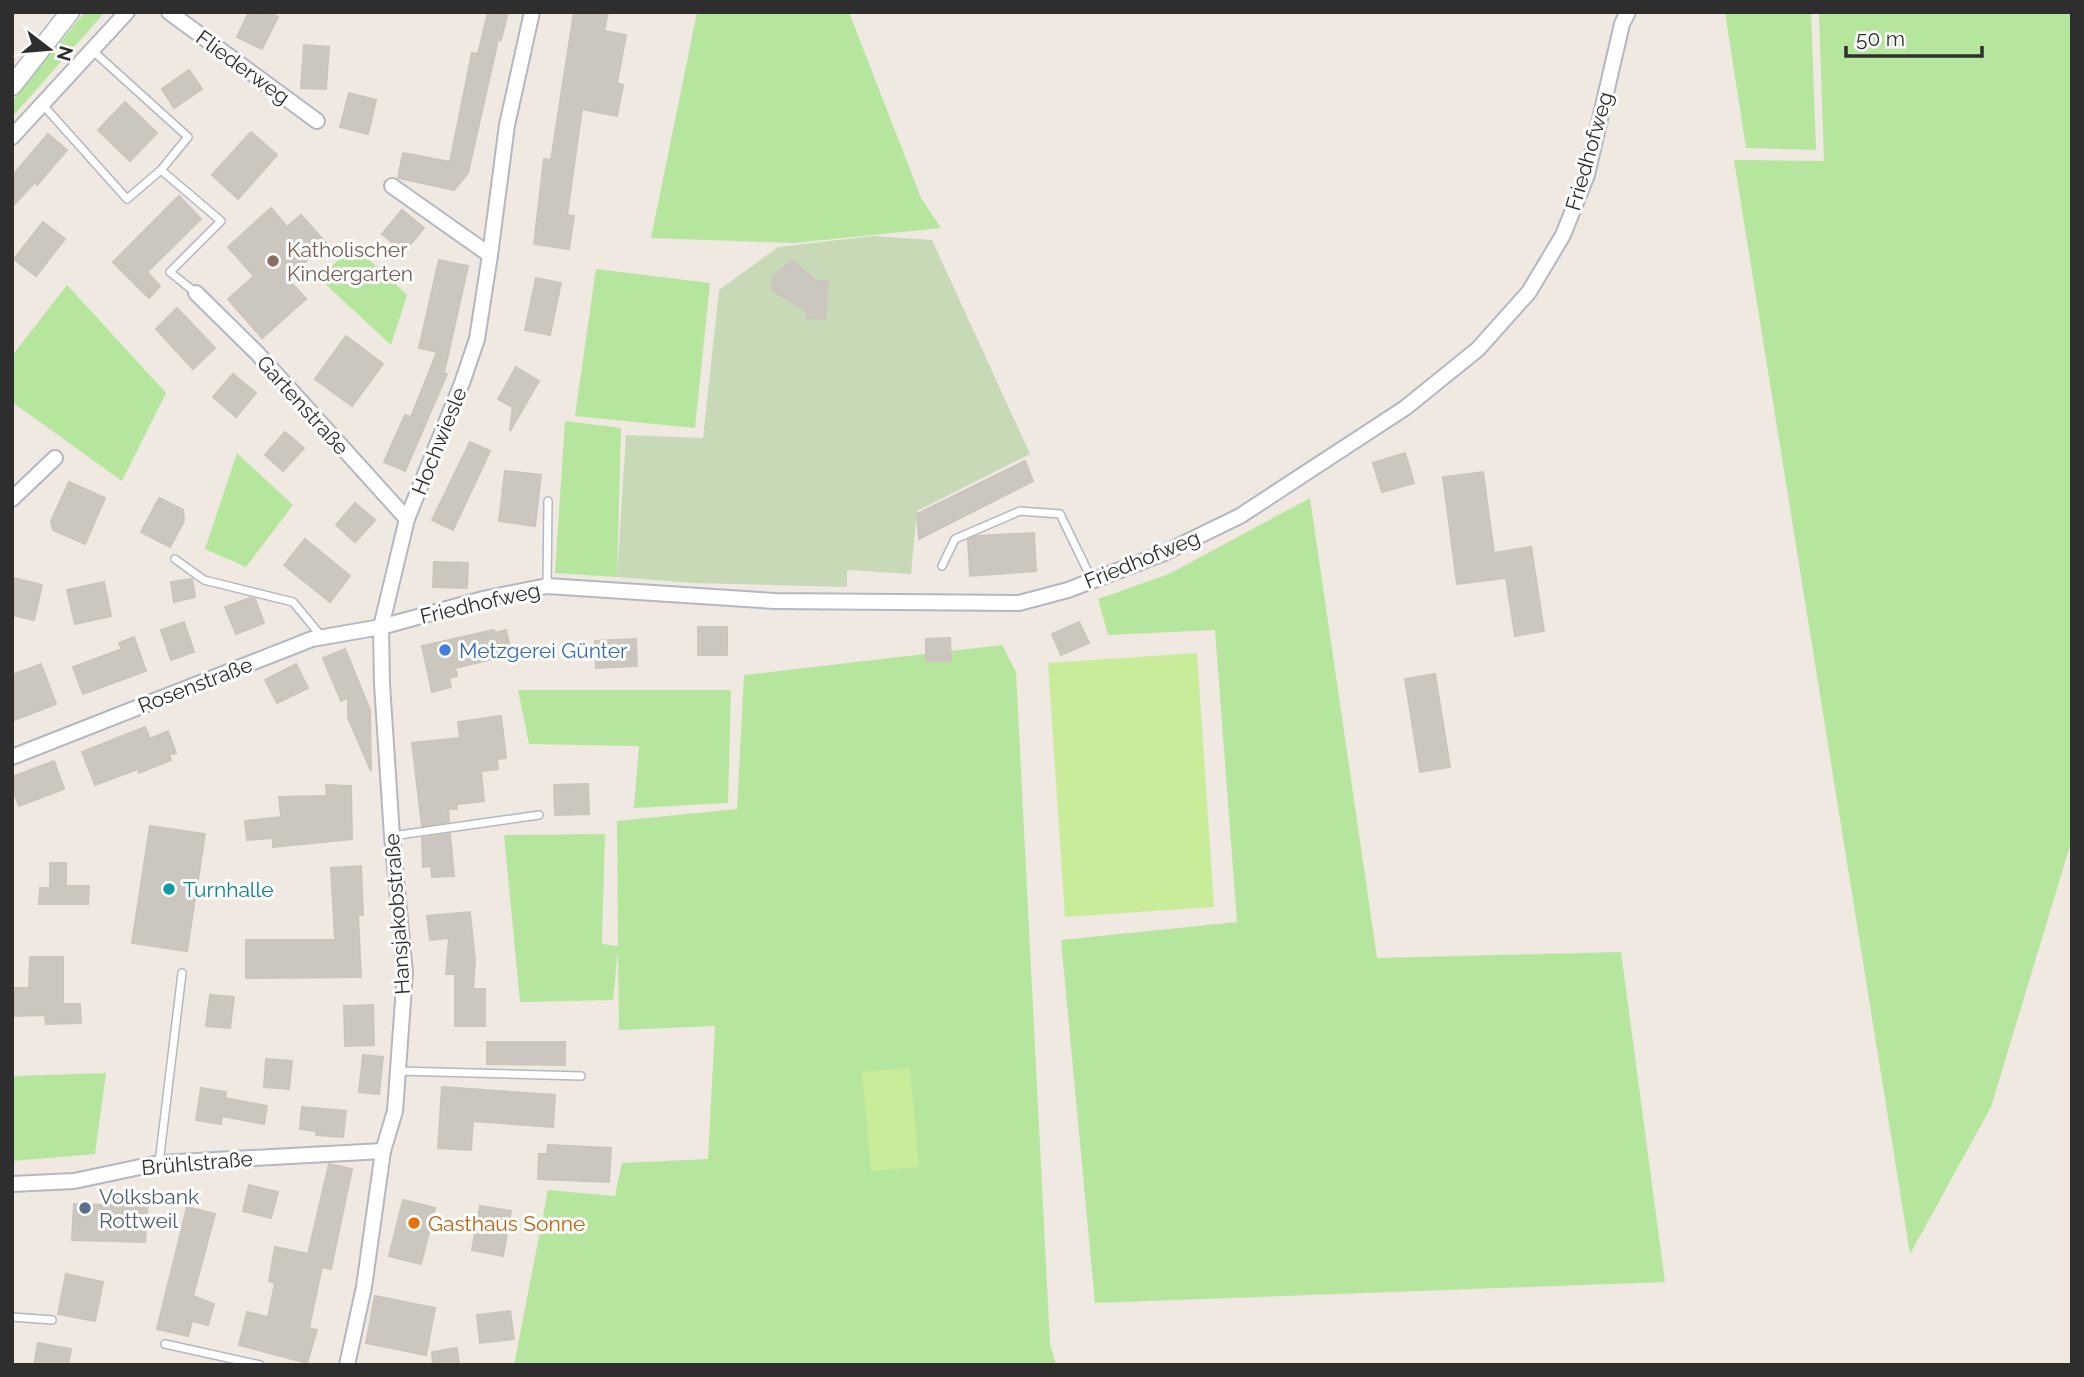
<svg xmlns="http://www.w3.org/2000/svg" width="2084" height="1377" font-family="Raleway,sans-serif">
	<rect width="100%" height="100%" fill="#efe9e1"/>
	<g fill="#b6e59e">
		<polygon points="85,12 105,12 12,117 12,101"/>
		<polygon points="697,12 849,12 921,198 941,228 794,243 651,238"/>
		<polygon points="1725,12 1811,12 1816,150 1746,148"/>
		<polygon points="1819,12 2072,12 2072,839 1991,1107 1910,1254 1734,160 1824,161"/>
		<polygon points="353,245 407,295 391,345 320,279"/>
		<polygon points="596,269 710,283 695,428 575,416"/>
		<polygon points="67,285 166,393 122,481 12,402 12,356"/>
		<polygon points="565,421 621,428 617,577 555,573"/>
		<polygon points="237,453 293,505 246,567 205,549"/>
		<polygon points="1310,498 1377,958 1621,952 1665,1282 1095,1303 1061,940 1237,922 1215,630 1108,635 1098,599 1169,574"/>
		<polygon points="1002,645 1016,672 1050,1344 1056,1365 514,1365 548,1190 615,1196 622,1163 708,1159 715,1026 619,1030 618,950 613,1000 520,1002 504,835 605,834 602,944 618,946 617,821 737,809 744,675"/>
		<polygon points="518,690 731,690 728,803 634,808 639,746 529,744"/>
		<polygon points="106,1073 95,1154 12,1161 12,1076"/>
	</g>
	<polygon fill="#c8d9b8" points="872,236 932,240 1030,454 917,511 911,574 847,570 847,587 693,583 617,577 626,435 703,438 719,290 778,247"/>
	<g fill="#c9ec9a">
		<polygon points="1197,653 1214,907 1065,917 1048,663"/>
		<polygon points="910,1068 919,1167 871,1171 862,1072"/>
	</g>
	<g fill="#cbc7bf" stroke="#cbc5ba" stroke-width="2">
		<polygon points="249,12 269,12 278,17 262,49 237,37"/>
		<polygon points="488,12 508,12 501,40 498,40 468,173 454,190 398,178 403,153 450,162 472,53 478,54"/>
		<polygon points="574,12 608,12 604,31 626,35 617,83 623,85 617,116 582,109 567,215 574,216 569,249 534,244 544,159 551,160"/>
		<polygon points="304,45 329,47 326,89 301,88"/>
		<polygon points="189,70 202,89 174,108 162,89"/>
		<polygon points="349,93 376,100 368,134 340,127"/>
		<polygon points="125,102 157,133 130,161 98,130"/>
		<polygon points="251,132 277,155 238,199 212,175"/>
		<polygon points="48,134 67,150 37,185 35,182 12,207 12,176"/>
		<polygon points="179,196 201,219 147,272 160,286 149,298 113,262"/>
		<polygon points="271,208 287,227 301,215 326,243 287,278 306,299 262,338 228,299 254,276 228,247"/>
		<polygon points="402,210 424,228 404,252 382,234"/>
		<polygon points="43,222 65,239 36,276 14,259"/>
		<polygon points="439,260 468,266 444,373 447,374 405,471 384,462 405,415 411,417 437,352 419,348"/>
		<polygon points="793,260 815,281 828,281 825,319 807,318 807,311 772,290 773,277"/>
		<polygon points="536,278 561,283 550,335 525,330"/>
		<polygon points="177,308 215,348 193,369 156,329"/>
		<polygon points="346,336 383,364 352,406 315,379"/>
		<polygon points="516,367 539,381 510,431 513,404 512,407 498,399"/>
		<polygon points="233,374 256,393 236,417 213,397"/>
		<polygon points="285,432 304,448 283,471 265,455"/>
		<polygon points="470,442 490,451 453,530 432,520"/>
		<polygon points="1405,453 1414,483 1382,492 1373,463"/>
		<polygon points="1025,461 1033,481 919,539 917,514"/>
		<polygon points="505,471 541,475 535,526 499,521"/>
		<polygon points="1483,472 1494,553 1531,547 1544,631 1515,636 1506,578 1457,584 1443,477"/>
		<polygon points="69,482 105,498 85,544 53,530 51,521"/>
		<polygon points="159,498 183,510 184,521 170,547 141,532"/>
		<polygon points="355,503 375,520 355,542 336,525"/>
		<polygon points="1034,533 1036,571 970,576 968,540 977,536"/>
		<polygon points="305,539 350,576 330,602 284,565"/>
		<polygon points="434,562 468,563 467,588 433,587"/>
		<polygon points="14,578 42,585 34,620 12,615"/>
		<polygon points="192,579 195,597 174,602 171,582"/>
		<polygon points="104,582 111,616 75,624 67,590"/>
		<polygon points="250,598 255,599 264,623 236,634 225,607"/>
		<polygon points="184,622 194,652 171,660 161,630"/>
		<polygon points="1079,622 1089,643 1061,655 1052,634"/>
		<rect x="698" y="627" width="29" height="28"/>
		<polygon points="494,630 495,633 506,630 511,652 500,655 501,657 455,668 457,676 449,678 451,687 432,692 422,646"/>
		<polygon points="134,637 146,671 83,694 73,667 122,649 119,643"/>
		<polygon points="950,638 951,661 926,661 926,639"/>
		<polygon points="636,639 637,666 596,668 595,641"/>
		<polygon points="345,649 370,710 371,771 348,718 348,698 341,701 323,658"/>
		<polygon points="41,664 56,704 12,721 12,675"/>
		<polygon points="296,664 308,688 277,703 265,680"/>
		<polygon points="1435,674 1450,767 1420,772 1405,679"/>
		<polygon points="501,716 506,758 497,759 498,769 481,771 484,801 457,804 457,809 448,809 449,822 422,826 412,743 460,738 458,722"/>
		<polygon points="145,727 150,739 168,731 176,753 169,755 171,760 139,773 138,769 95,785 82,752"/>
		<polygon points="54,761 64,789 19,806 12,788 12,777"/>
		<polygon points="588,784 589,814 555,815 554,785"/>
		<polygon points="326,785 351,786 352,839 273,847 273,838 247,840 245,821 281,817 279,797 327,796"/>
		<polygon points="150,826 205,834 187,951 132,943"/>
		<polygon points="450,834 454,876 432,877 431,866 423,867 422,838"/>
		<polygon points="50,863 66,863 66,886 89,886 88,904 39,904 40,888 50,888"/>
		<polygon points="361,866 363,915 358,915 361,977 246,978 246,940 335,940 331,868"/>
		<polygon points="470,912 475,961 473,989 485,989 485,1026 455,1026 455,974 446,974 449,938 430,940 427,916"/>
		<polygon points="30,957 63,957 63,1004 80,1004 81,1023 46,1024 45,1015 12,1016 12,988 29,988"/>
		<polygon points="210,995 234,997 230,1028 206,1026"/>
		<polygon points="373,1005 374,1045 345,1046 344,1006"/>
		<polygon points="487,1042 565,1042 565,1065 487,1064"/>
		<polygon points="363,1055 383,1057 379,1094 359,1092"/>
		<polygon points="266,1059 292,1061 289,1089 264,1087"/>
		<polygon points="442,1087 555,1095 553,1127 473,1121 471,1150 438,1148"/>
		<polygon points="201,1088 226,1092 225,1098 267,1106 264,1124 222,1116 221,1124 196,1120"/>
		<polygon points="302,1107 346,1111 343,1137 316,1135 316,1131 300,1129"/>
		<polygon points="548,1145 611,1148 609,1182 538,1179 539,1154 547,1154"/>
		<polygon points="329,1164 352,1169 331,1269 322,1267 309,1328 317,1330 307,1363 239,1345 247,1312 268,1317 275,1283 269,1281 275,1247 308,1254"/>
		<polygon points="249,1185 278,1192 271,1218 243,1211"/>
		<polygon points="104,1198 148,1201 145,1242 72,1240 74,1204 103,1205"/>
		<polygon points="403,1200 435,1208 421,1264 389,1256"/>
		<polygon points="480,1206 511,1211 503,1256 472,1250"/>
		<polygon points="187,1207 215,1214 193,1296 214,1304 208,1325 192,1321 188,1336 157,1329"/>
		<polygon points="66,1274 103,1282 95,1321 58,1314"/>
		<polygon points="375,1296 435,1308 426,1355 366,1343"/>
		<polygon points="510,1311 514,1339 480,1343 477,1315"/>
		<polygon points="38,1343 71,1349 68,1365 34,1365"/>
		<polygon points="457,1348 459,1365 433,1365 432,1352"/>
	</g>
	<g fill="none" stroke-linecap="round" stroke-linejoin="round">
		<g stroke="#b4b7c1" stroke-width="10">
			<g id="service">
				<polyline points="43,105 127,199 161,170 188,137 93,51"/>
				<polyline points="161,170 221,221 170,272 196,293"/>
				<polyline points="175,559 204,580 293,602 322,637"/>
				<polyline points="942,566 955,539 1020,511 1060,514 1092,580"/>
				<polyline points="547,586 548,501"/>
				<polyline points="392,836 539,815"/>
				<polyline points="399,1071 581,1076"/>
				<polyline points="159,1163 182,973"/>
				<polyline points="12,1317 52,1320"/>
				<polyline points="165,1344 260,1365"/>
			</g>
		</g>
		<g stroke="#b4b7c1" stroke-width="18">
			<g id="minor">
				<polyline points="169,12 317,121"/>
				<polyline points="12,137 127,12"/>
				<polyline points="392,186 490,255"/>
				<polyline points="196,293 257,353 407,519"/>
				<polyline points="12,499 55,458"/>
				<polyline points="12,757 312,639 381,627 483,599 547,586 775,601 1019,603 1068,590 1164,553 1240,516 1405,408 1478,349 1529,292 1563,235 1587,175 1622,24 1628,12"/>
				<polyline points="12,1184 74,1181 159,1163 383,1151"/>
				<polyline points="347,1365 364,1287 383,1151 395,1111 405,973 392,836 382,684 381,627 407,519 462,383 477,339 490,255 507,125 532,12"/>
			</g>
		</g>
		<g stroke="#b4b7c1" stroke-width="21">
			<polyline id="tertiary" points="12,86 70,12"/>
		</g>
		<use href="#service" stroke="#fff" stroke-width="7"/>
		<use href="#minor" stroke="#fff" stroke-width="14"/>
		<use href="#tertiary" stroke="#fff" stroke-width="18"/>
	</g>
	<circle fill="#8d6e63" stroke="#fff" stroke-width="2.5" cx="273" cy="261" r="7"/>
	<circle fill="#3f7fe0" stroke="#fff" stroke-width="2.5" cx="445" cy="650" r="7"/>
	<circle fill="#0f9aa8" stroke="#fff" stroke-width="2.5" cx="169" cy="889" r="7"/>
	<circle fill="#5c6f8a" stroke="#fff" stroke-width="2.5" cx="85" cy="1208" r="7"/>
	<circle fill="#e8710a" stroke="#fff" stroke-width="2.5" cx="414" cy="1223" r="7"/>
	<g text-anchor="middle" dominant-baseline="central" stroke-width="6" stroke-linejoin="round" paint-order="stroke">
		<g font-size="21" fill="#2e2e2e" stroke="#fff">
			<text transform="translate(243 67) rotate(36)">Fliederweg</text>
			<text transform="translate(1589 151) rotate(-74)">Friedhofweg</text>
			<text transform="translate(303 405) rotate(48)">Gartenstraße</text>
			<text transform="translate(439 441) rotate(-68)">Hochwiesle</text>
			<text transform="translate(1142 559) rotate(-22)">Friedhofweg</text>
			<text transform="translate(480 603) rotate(-13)">Friedhofweg</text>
			<text transform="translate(195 685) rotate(-21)">Rosenstraße</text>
			<text transform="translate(397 914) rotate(-94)">Hansjakobstraße</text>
			<text transform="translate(197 1163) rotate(-5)">Brühlstraße</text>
		</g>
		<g font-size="21" fill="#785e54" stroke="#fff" text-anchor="start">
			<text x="287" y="249">Katholischer<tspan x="287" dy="24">Kindergarten</tspan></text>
		</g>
		<g font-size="21" fill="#366cbe" stroke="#fff" text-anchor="start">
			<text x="459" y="650">Metzgerei Günter</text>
		</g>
		<g font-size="21" fill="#0d838f" stroke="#fff" text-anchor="start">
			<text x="183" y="889">Turnhalle</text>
		</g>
		<g font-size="21" fill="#4e5e75" stroke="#fff" text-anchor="start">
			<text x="99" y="1196">Volksbank<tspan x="99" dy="24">Rottweil</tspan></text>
		</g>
		<g font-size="21" fill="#c56008" stroke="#fff" text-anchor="start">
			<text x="428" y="1223">Gasthaus Sonne</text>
		</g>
	</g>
	<rect width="2084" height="1377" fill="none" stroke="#2e2e2e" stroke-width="28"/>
	<g transform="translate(49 49) rotate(106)" stroke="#ffffff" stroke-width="5" paint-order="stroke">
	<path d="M0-5L12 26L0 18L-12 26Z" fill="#2e2e2e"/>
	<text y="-10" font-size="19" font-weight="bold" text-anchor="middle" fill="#2e2e2e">N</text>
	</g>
	<path d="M1846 46v10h136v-10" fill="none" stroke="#2e2e2e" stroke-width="3.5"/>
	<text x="1856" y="46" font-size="21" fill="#2e2e2e" stroke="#ffffff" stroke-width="5" paint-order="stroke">50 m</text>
</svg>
